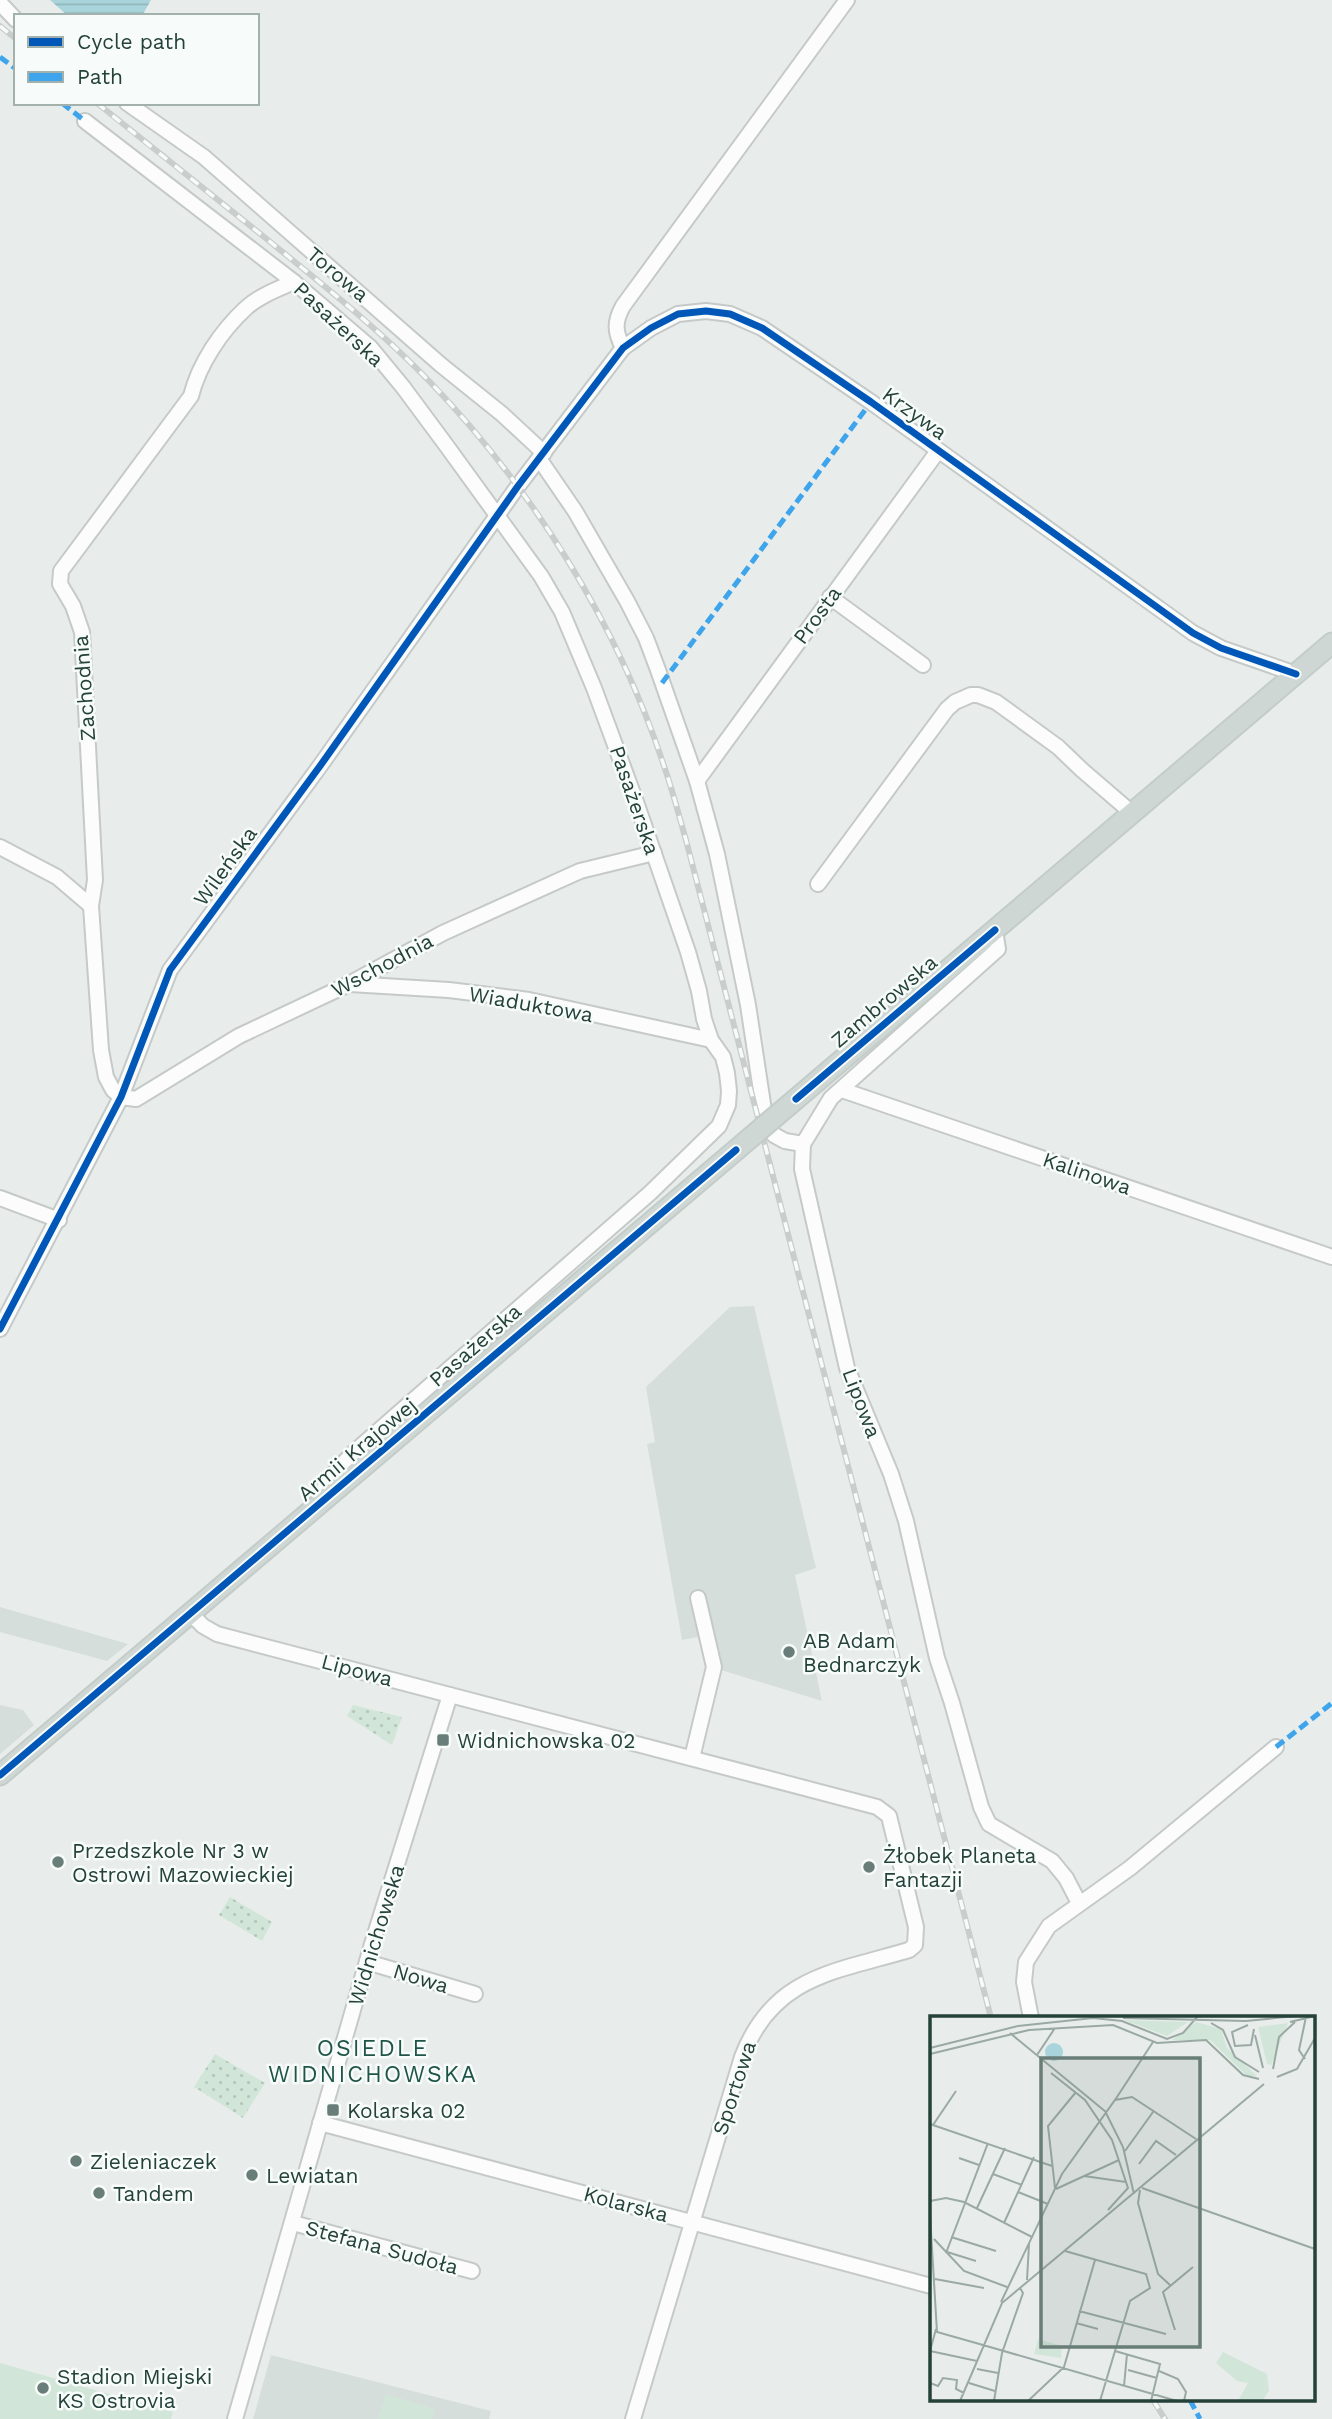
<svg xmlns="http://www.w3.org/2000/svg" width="1332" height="2419" font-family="'Work Sans',sans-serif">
	<defs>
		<pattern id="grass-dots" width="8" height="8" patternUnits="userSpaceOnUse" patternTransform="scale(1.75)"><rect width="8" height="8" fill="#d1e6d8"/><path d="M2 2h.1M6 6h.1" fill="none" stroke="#b3c6ba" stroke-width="1.8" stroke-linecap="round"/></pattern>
		<pattern id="water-rules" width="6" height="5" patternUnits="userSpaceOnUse" patternTransform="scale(1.75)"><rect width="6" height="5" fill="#a9d4db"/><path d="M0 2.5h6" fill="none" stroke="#91b7bd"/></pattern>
	</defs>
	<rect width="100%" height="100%" fill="#e8edeb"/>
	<g fill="#d6dedb">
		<polygon points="754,1306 816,1568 795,1575 822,1701 721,1670 721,1656 698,1637 682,1640 647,1444 655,1442 646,1387 730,1307"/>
		<polygon points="0,1607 128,1644 107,1661 0,1632"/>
		<polygon points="0,1705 23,1710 34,1725 0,1754"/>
		<polygon points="271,2355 491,2411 489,2419 253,2419"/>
	</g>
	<g fill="url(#grass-dots)">
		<polygon points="353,1705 402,1717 392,1745 347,1716"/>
		<polygon points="230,1897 272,1922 262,1941 219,1915"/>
		<polygon points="215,2054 265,2083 243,2118 194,2087"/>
	</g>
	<g fill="#d1e6d8">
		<polygon points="0,2363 173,2412 171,2419 0,2419"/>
		<polygon points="386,2394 435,2409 432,2419 378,2419"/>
	</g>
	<polygon fill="url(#water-rules)" points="50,0 151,0 142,16 68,16"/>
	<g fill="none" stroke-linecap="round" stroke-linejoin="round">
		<g stroke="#c5cac8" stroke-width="18">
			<g id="minor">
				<polyline points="0,3 16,20"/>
				<polyline points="127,103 204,157 441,365 502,414 544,453"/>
				<polyline points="85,121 294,282 370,347 403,387 446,445 541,576 562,612 594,688 635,799 688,952 699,991 704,1019 711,1040 723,1057 727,1073 729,1091 728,1105 719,1126 650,1193 353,1453 325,1483 324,1500"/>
				<path d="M 623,348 C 615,332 614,322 623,306 L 847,0"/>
				<polyline points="540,460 575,511 627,601 646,638 658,670 697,781 717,854 748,1005 765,1117 774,1135 785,1141 803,1144"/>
				<polyline points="830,597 923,665"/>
				<polyline points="697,781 938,451"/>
				<polyline points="0,847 57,877 91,906"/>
				<polyline points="818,884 947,709 955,702 971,695 978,695 996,702 1058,747 1082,770 1132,813"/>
				<polyline points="995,930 998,949 831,1098 803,1144 802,1169 847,1368 891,1474 906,1521 937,1658 952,1703 981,1807 989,1824 1052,1861 1066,1878 1079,1903"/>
				<polyline points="350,984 449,990 529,1000 711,1040"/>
				<polyline points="842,1090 1332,1257"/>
				<path d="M 121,1097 L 113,1090 L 106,1077 L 101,1050 L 91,906 L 95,880 L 82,632 L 73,606 L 60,584 L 61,571 L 191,396 C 199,364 221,331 246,308 C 259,296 278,289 294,282"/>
				<polyline points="121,1097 136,1099 239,1036 349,984 443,933 580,871 654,853"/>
				<polyline points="0,1198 59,1220"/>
				<polyline points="0,1329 121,1097 170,970 320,766 518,486 623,348 651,328 678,314 706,311 730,314 762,328 871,402 1193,633 1221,648 1296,674"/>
				<path d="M 191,1614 L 203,1626 L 217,1634 L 877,1807 L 889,1816 L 916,1927 L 915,1945 L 909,1950 C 835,1972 773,1976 742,2057 L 633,2419"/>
				<polyline points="692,1758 714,1667 698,1598"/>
				<polyline points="367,1962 475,1994"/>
				<polyline points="1031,2018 1024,1982 1026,1962 1049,1926 1130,1868 1276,1747"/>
				<polyline points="320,2123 931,2286"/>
				<polyline points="293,2223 472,2271"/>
				<polyline points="235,2419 372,1944 450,1695"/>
			</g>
		</g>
		<g stroke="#c3ccc9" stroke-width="23">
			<g id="major">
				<polyline points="796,1099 1332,643"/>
				<polyline points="0,1775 736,1150"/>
			</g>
		</g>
		<use href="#minor" stroke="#fcfcfc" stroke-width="14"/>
		<use href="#major" stroke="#cfd7d5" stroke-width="19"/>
		<g stroke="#c9cdcc" stroke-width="6">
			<g id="rail">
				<polyline points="0,26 16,39"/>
				<path d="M 97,103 C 150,146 204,189 258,232 C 317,280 377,327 430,382 C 533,489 619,627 665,769 C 673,792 679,816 686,840 L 991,2018"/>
				<polyline points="1153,2400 1165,2419"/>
			</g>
		</g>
		<use href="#rail" stroke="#f7fbf9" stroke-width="3.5" stroke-dasharray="10" stroke-linecap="butt"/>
		<g stroke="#c3ccc9" stroke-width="23" stroke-linecap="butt">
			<polyline id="major-bridge" points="736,1150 796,1099"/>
		</g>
		<use href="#major-bridge" stroke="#cfd7d5" stroke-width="19"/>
		<g stroke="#3ea4ec" stroke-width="5" stroke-dasharray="10 5" stroke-linecap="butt">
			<polyline points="0,57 16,69"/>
			<polyline points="62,103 85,121"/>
			<polyline points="662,683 871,402"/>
			<polyline points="1276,1747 1332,1703"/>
			<polyline points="1190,2400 1200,2419"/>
		</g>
		<g stroke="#f7fbf9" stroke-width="11">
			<g id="cycleway">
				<polyline points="796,1099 995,930"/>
				<polyline points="0,1329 121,1097 170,970 320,766 518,486 623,348 651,328 678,314 706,311 730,314 762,328 871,402 1193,633 1221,648 1296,674"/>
				<polyline points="0,1775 736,1150"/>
			</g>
		</g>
		<use href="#cycleway" stroke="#0057b8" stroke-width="7"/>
	</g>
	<g fill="#697e78" stroke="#f7fbf9" stroke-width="2.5">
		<circle cx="789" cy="1652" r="7"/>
		<rect x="436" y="1733" width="14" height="14" rx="3.5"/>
		<circle cx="58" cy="1862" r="7"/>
		<circle cx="869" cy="1867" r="7"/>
		<rect x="326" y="2103" width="14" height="14" rx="3.5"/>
		<circle cx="76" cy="2161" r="7"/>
		<circle cx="252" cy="2175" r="7"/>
		<circle cx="99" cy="2193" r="7"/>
		<circle cx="43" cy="2388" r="7"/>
	</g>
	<g text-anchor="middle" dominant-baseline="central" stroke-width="5" stroke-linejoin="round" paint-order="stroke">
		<g font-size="21" fill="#24423a" stroke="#f7fbf9">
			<text transform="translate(338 274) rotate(40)">Torowa</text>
			<text transform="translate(339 324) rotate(43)">Pasażerska</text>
			<text transform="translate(915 413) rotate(36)">Krzywa</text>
			<text transform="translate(817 615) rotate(-54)">Prosta</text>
			<text transform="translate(84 688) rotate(-94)">Zachodnia</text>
			<text transform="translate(635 800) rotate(71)">Pasażerska</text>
			<text transform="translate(225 866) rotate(-54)">Wileńska</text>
			<text transform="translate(382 965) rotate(-28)">Wschodnia</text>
			<text transform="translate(884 1001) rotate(-40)">Zambrowska</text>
			<text transform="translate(531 1004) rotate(10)">Wiaduktowa</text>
			<text transform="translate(1087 1173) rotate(19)">Kalinowa</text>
			<text transform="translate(475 1345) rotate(-41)">Pasażerska</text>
			<text transform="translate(862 1403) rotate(69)">Lipowa</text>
			<text transform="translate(357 1449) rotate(-40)">Armii Krajowej</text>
			<text transform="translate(357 1670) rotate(15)">Lipowa</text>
			<text transform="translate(376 1935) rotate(-73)">Widnichowska</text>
			<text transform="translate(421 1978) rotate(17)">Nowa</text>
			<text transform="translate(734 2088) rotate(-72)">Sportowa</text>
			<text transform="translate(626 2204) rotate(15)">Kolarska</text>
			<text transform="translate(382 2247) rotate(15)">Stefana Sudoła</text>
		</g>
		<g font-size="21" fill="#24423a" stroke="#f7fbf9" text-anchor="start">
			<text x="803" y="1640">AB Adam<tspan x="803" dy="24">Bednarczyk</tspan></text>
			<text x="457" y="1740">Widnichowska 02</text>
			<text x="72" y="1850">Przedszkole Nr 3 w<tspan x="72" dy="24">Ostrowi Mazowieckiej</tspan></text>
			<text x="883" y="1855">Żłobek Planeta<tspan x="883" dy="24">Fantazji</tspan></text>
			<text x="347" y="2110">Kolarska 02</text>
			<text x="90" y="2161">Zieleniaczek</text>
			<text x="266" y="2175">Lewiatan</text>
			<text x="113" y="2193">Tandem</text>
			<text x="57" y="2376">Stadion Miejski<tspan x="57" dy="24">KS Ostrovia</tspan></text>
		</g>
		<g font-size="23" letter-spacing="2" fill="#1f5548" stroke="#f7fbf9">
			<text x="373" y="2048">OSIEDLE<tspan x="373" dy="26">WIDNICHOWSKA</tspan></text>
		</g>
	</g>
	<g transform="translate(930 2016)">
		<rect width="385" height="385" fill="#e8edeb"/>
		<path d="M 194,4 L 258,6 L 237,20 ZM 266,6 L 291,13 L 297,32 L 327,60 L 317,60 L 280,24 L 242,24 ZM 358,7 L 341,49 L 337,48 L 328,11 Z" fill="#d1e6d8"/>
		<path d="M 293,336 L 337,358 L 339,375 L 332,385 L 308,385 L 318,367 L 307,365 L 286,347 Z" fill="#d1e6d8"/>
		<path d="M 108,323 L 132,330 L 131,342 L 104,338 Z" fill="#d1e6d8"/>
		<path d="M115 36a9 9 0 1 1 18 0a9 9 0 1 1-18 0Z" fill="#a9d4db"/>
		<path fill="none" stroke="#9aa9a4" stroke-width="2" d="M 193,2 L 316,5 L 366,0M 360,6 L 385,0M 281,7 L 293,14 L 305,41 L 329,56M 318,9 L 302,16 L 305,30 L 321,29 L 324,13M 80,17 L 176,96M 325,19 L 333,52M 0,32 L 88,10 L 163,2 L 192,5 L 237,23 L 253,17 L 268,0M 0,38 L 99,14 L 183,9 L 227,27 L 276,24 L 313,59 L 329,63M 107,39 L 125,12M 375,43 L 369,34 L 376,1M 343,53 L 349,21 L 365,6M 121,57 L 155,84 L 182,124 L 198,172 L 178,194M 347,61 L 367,53 L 385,22M 185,84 L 223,26M 176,97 L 193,131 L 204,178M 0,108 L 122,150M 3,109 L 26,75M 195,135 L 223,96M 29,142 L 49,149M 209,148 L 226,125 L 246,139M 63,158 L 92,169M 154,160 L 196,166M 125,172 L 118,110 L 146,76M 212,172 L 385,233M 126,173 L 189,144M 210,174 L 208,187 L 228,258 L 240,269M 88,176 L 118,188M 0,185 L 16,182 L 34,186 L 102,221M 47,192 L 75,132M 0,199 L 7,316 L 53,329M 74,207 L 104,141M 21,221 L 66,235M 4,223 L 34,255 L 77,271M 135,235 L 216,258 L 220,272 L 200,285 L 170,385M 17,236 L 46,245M 16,237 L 58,127M 5,263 L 54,272M 97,264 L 99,228M 71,286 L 132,158 L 185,84 L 202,81 L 266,123M 149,295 L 236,318M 146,307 L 168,313M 245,314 L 233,276 L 263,251M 53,329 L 247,385M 0,335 L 47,345M 0,335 L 6,313M 185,335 L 230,348 L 221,385M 47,353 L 68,357M 198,354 L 227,362M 229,355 L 248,363 L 256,376 L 254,385M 0,367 L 8,370 L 13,362 L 27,364 L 26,373 L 34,377M 39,367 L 65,375M 194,370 L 197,338M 30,385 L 72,287 L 334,68M 64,385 L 72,337 L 93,277 L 90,272M 98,385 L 134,351 L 165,244"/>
		<path fill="#697e78" fill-opacity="0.15" stroke="#697e78" stroke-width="3.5" d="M 111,42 L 270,42 L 270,331 L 111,331 Z"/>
		<rect width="385" height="385" fill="none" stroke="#24423a" stroke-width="3.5"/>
	</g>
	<rect x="14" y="14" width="245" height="91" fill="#f7fbf9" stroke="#a3b1ad" stroke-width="2"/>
	<rect x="28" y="37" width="35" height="10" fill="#0057b8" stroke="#a3b1ad" stroke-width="2"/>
	<text x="77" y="49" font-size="21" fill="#24423a">Cycle path</text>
	<rect x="28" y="72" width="35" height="10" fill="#3ea4ec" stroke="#a3b1ad" stroke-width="2"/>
	<text x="77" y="84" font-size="21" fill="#24423a">Path</text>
</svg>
